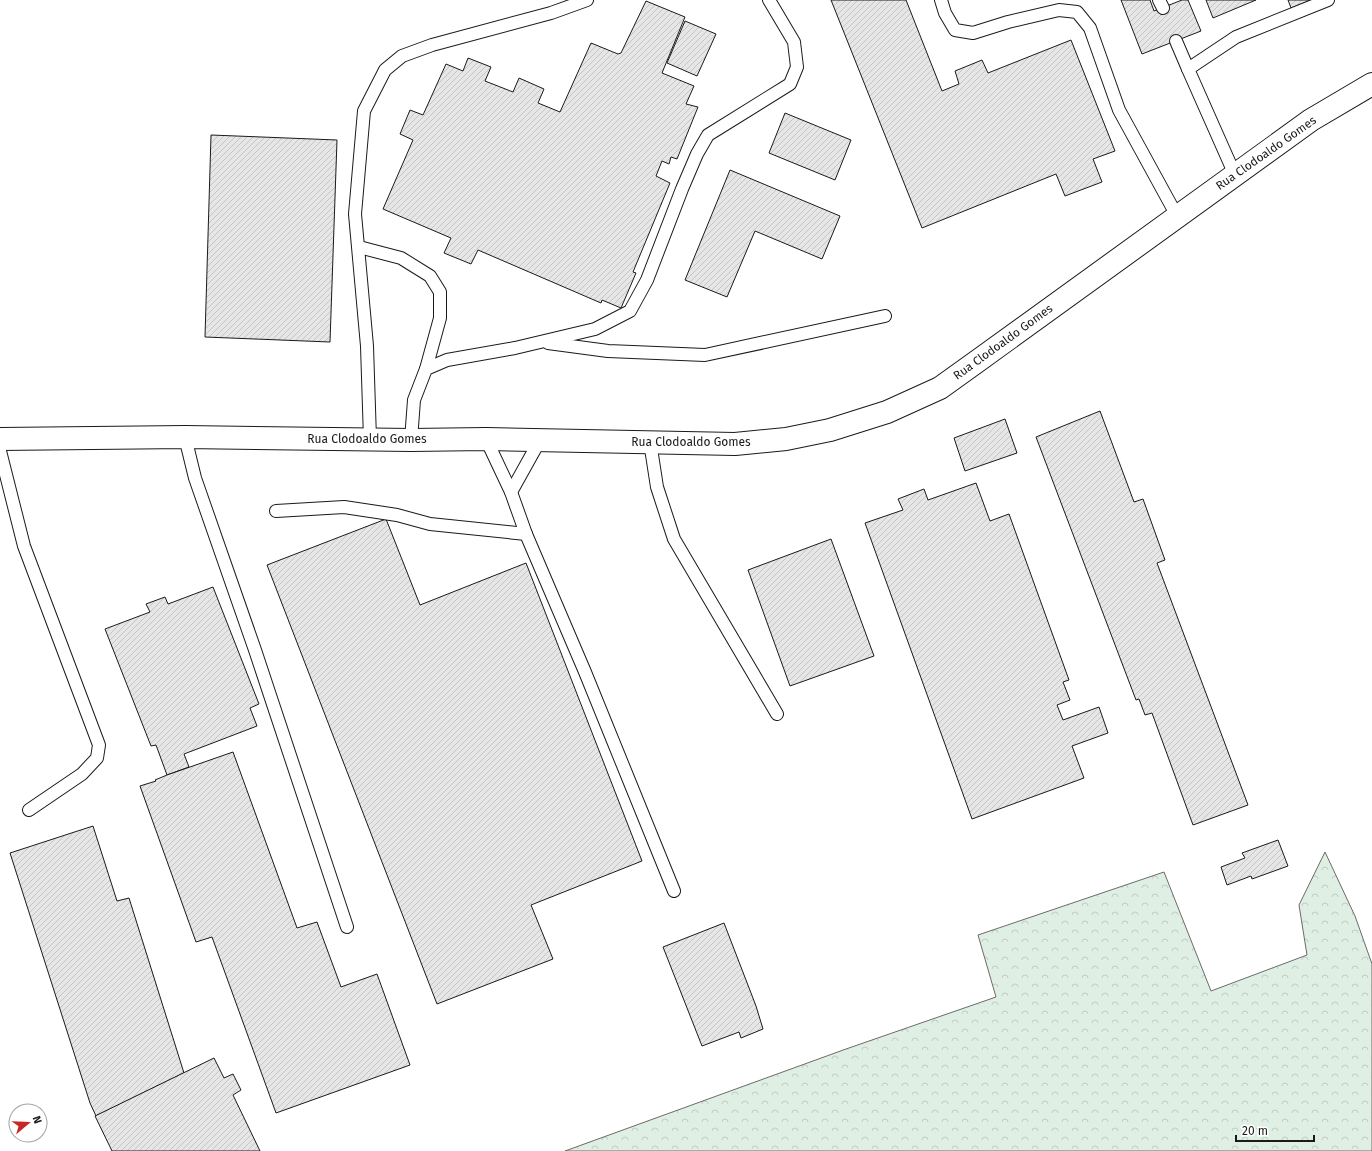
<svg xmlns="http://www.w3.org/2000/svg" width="1372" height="1151" font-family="'Fira Sans',sans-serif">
	<defs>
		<pattern id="forest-crowns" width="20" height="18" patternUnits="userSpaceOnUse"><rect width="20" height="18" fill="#e0efe3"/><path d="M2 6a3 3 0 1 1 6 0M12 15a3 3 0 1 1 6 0" fill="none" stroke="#c0ccc2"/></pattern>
		<pattern id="building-hatch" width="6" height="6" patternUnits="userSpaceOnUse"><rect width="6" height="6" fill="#e6e6e6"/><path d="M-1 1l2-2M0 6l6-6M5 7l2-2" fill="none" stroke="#c5c5c5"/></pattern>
	</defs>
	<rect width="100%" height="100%" fill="#fff"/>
	<polygon fill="url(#forest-crowns)" stroke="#6a6a6a" points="1325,852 1355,916 1372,964 1372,1151 565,1151 846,1049 996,997 978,935 1164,872 1211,991 1307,955 1299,905"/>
	<g fill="url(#building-hatch)" stroke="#1a1a1a">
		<polygon points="831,0 906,0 942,91 959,84 955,71 982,60 988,73 1071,40 1115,151 1093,159 1102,182 1065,196 1056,174 922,228"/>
		<polygon points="1121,0 1150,0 1154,11 1182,0 1188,0 1201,31 1142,54"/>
		<polygon points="1206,0 1256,0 1213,18"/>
		<polygon points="1288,0 1311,0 1291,8"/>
		<polygon points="646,1 685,17 662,73 694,86 686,104 698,107 677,159 671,157 669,164 662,161 656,176 670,183 633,272 636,273 621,308 602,300 601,303 478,250 471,264 444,253 451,238 383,209 413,140 400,134 410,110 423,115 446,64 463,71 468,58 491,67 485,81 513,92 519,78 544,89 538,103 560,112 591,43 618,54 621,53"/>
		<polygon points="685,21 716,34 697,76 667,63"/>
		<polygon points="785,113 851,140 835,180 769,153"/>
		<polygon points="211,135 337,140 330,342 205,337"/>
		<polygon points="730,170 840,216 822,259 755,231 727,297 685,280"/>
		<polygon points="1100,411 1134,502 1143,499 1165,560 1157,563 1248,805 1193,825 1152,713 1145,715 1139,699 1136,700 1036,437"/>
		<polygon points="1005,419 1017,453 965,471 954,438"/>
		<polygon points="976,483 990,521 1009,514 1069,680 1063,682 1070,700 1057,705 1063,720 1099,707 1108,733 1072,746 1084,778 972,819 865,523 903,510 898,499 924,489 928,500"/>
		<polygon points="386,519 420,605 526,563 642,861 531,905 553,959 437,1004 267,565"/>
		<polygon points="831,539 874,656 790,686 748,570"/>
		<polygon points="213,587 259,704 250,708 257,726 184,754 189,767 167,775 156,745 151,746 105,629 150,612 146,604 165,597 168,604"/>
		<polygon points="233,752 297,928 317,922 341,987 377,974 410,1065 276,1113 212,937 196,942 140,786 156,781 155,780 167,775"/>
		<polygon points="93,826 117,901 129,898 184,1073 96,1116 90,1103 10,853"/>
		<polygon points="1278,840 1288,866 1252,879 1251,876 1227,885 1221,867 1245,858 1242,853"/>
		<polygon points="724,923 756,1006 763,1029 741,1038 739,1032 702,1046 663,947"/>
		<polygon points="214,1058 224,1078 233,1074 241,1090 233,1095 260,1151 112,1151 95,1116"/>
	</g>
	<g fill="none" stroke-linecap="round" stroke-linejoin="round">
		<g stroke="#1a1a1a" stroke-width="14">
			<g id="service">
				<polyline points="941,0 945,13 955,30 973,33 1008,22 1059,10 1077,12 1090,28 1119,110 1177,216"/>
				<polyline points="1159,0 1163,8"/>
				<polyline points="1176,41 1188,69"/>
				<polyline points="1235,175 1188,69 1236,37 1328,0"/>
				<polyline points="359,247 401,258 430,276 440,292 440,318 426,369"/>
				<polyline points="548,343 608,351 705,355 885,316"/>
				<polyline points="185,437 195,478 255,650 347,927"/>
				<polyline points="370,439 367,346 355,214 364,111 385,70 402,56 432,45 551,13 587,0"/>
				<polyline points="486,439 511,492 526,534 585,672 674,891"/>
				<polyline points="411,440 414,400 426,369 447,360 515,348 595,329 630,311 647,280 682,189 697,154 708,135 790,84 797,67 794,42 769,0"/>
				<polyline points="650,442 657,487 674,539 777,714"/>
				<polyline points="0,451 24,546 99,745 97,758 82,774 29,810"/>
				<polyline points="511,492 540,440"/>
				<polyline points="276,511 344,507 397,515 430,524 526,534"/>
			</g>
		</g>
		<g stroke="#1a1a1a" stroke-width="24">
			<polyline id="secondary" points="0,439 185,437 411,440 486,439 735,444 786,439 830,430 887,412 940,388 979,360 1311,120 1372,84"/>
		</g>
		<use href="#service" stroke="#fff" stroke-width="12"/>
		<use href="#secondary" stroke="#fff" stroke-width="22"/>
	</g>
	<g text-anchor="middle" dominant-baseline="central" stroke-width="3" stroke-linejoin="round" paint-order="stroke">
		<g font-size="12" fill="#1a1a1a" stroke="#fff">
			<text transform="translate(1266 153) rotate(-35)">Rua Clodoaldo Gomes</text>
			<text transform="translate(1003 342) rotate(-36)">Rua Clodoaldo Gomes</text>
			<text x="367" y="439">Rua Clodoaldo Gomes</text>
			<text x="691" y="442">Rua Clodoaldo Gomes</text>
		</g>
	</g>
	<g transform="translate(28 1123) rotate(71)"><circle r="19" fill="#ffffff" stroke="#a3a3a3"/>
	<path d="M0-3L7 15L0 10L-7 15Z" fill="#c62828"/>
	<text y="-6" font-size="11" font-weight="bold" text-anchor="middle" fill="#1a1a1a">N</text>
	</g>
	<path d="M1236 1135v6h78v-6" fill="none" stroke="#1a1a1a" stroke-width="2"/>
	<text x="1242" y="1135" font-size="12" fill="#1a1a1a" stroke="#ffffff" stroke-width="3" paint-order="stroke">20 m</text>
</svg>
